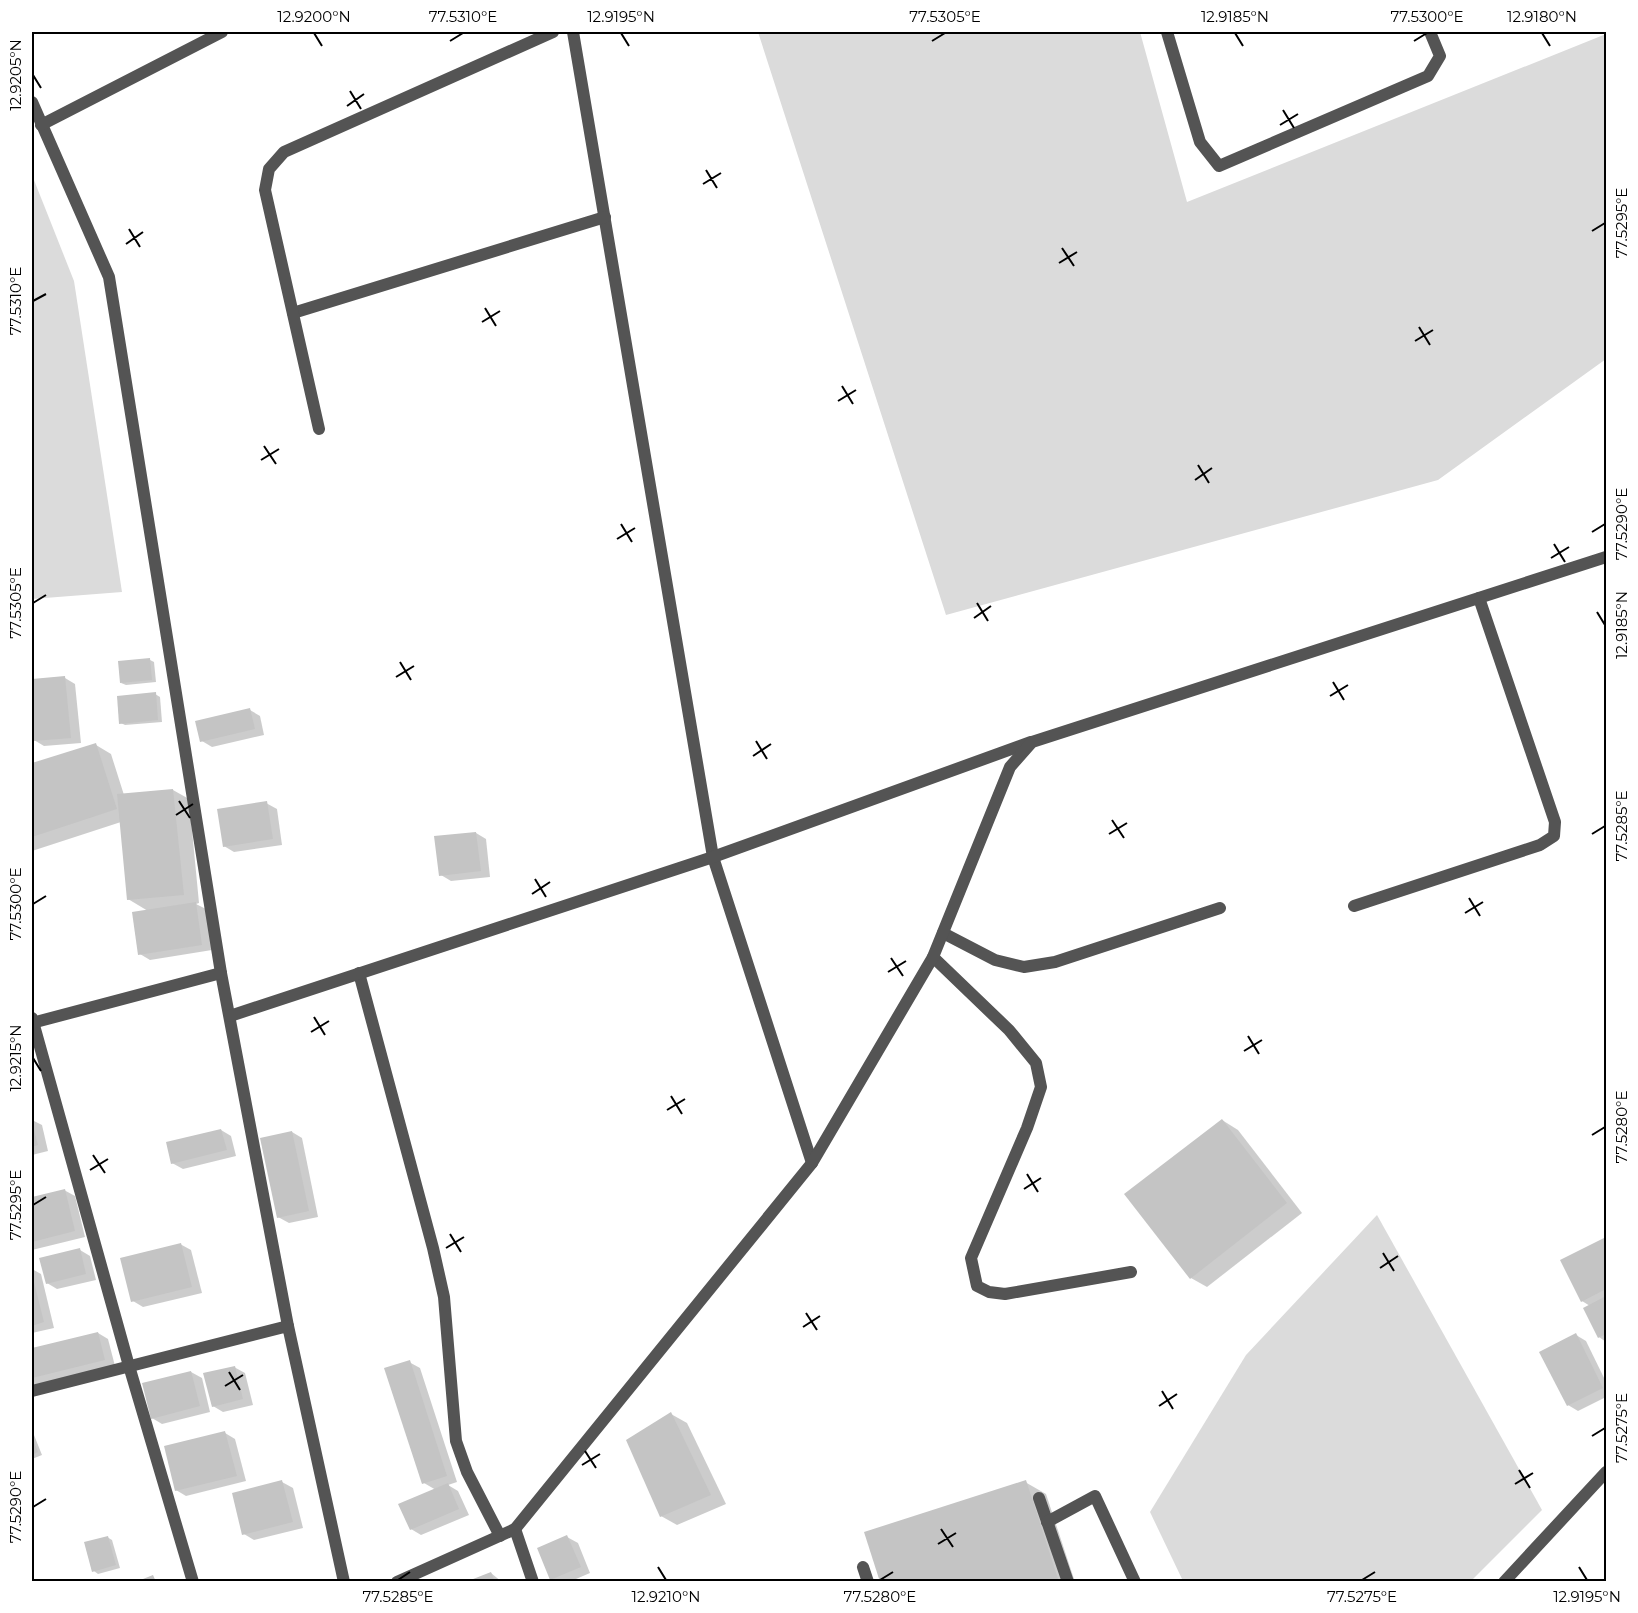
<svg xmlns="http://www.w3.org/2000/svg" width="1638" height="1613" font-family="Montserrat,sans-serif">
	<rect width="100%" height="100%" fill="#fff"/>
	<g fill="#dbdbdb">
		<polygon points="758,32 1140,32 1187,202 1606,34 1606,359 1438,480 946,615"/>
		<polygon points="32,175 74,281 122,592 32,599"/>
		<polygon points="1377,1215 1542,1510 1471,1581 1183,1581 1150,1512 1246,1355"/>
	</g>
	<g fill="#0003">
		<polygon points="150,660 154,662 156,682 126,685 121,683"/>
		<polygon points="65,678 75,684 81,743 44,746 34,740 32,681"/>
		<polygon points="155,694 160,697 162,722 125,725 121,723"/>
		<polygon points="250,710 260,716 264,735 212,747 202,741"/>
		<polygon points="96,745 111,754 124,795 173,790 189,799 199,903 196,904 206,909 212,950 150,960 140,954 148,911 128,899 121,822 32,851 32,765"/>
		<polygon points="266,803 277,809 282,845 234,852 224,846"/>
		<polygon points="476,833 486,839 490,877 451,881 441,875"/>
		<polygon points="32,1120 42,1125 48,1151 32,1155"/>
		<polygon points="1222,1120 1238,1130 1302,1213 1207,1287 1191,1278"/>
		<polygon points="221,1130 231,1136 236,1156 183,1169 172,1163"/>
		<polygon points="292,1132 302,1138 318,1217 289,1223 278,1217"/>
		<polygon points="64,1190 75,1196 85,1237 32,1250 32,1198"/>
		<polygon points="1606,1238 1606,1342 1599,1337 1585,1308 1590,1306 1582,1301 1562,1261"/>
		<polygon points="180,1244 191,1250 202,1293 143,1307 133,1301"/>
		<polygon points="80,1250 90,1256 96,1280 57,1289 47,1283"/>
		<polygon points="32,1269 41,1274 54,1328 32,1333"/>
		<polygon points="98,1333 108,1339 115,1366 32,1386 32,1349"/>
		<polygon points="1576,1335 1586,1341 1606,1382 1606,1397 1578,1411 1568,1405"/>
		<polygon points="409,1362 420,1368 457,1482 448,1485 458,1491 469,1515 421,1535 411,1529 436,1490 424,1483"/>
		<polygon points="234,1367 245,1373 253,1405 223,1412 213,1406"/>
		<polygon points="191,1372 202,1378 210,1412 162,1424 152,1418"/>
		<polygon points="671,1414 687,1423 726,1504 677,1525 661,1516"/>
		<polygon points="32,1430 42,1455 32,1459"/>
		<polygon points="225,1433 235,1439 246,1481 186,1496 176,1490"/>
		<polygon points="282,1482 293,1488 303,1528 254,1540 244,1534"/>
		<polygon points="1025,1482 1046,1494 1075,1582 882,1582"/>
		<polygon points="107,1537 112,1540 120,1568 98,1574 94,1571"/>
		<polygon points="567,1537 578,1543 590,1573 569,1582 556,1582 551,1579"/>
		<polygon points="491,1573 502,1582 472,1582"/>
	</g>
	<g fill="#c4c4c4">
		<polygon points="150,658 152,680 120,683 118,661"/>
		<polygon points="65,676 71,738 32,741 32,679"/>
		<polygon points="156,692 158,720 119,724 117,696"/>
		<polygon points="250,708 255,729 200,742 195,721"/>
		<polygon points="96,743 117,809 32,837 32,763"/>
		<polygon points="173,789 184,895 127,900 117,794"/>
		<polygon points="267,801 273,839 223,847 217,809"/>
		<polygon points="476,832 481,871 439,876 434,836"/>
		<polygon points="196,902 202,945 138,955 132,912"/>
		<polygon points="1222,1119 1287,1203 1190,1279 1124,1194"/>
		<polygon points="32,1122 38,1145 32,1147"/>
		<polygon points="221,1129 227,1150 171,1164 166,1142"/>
		<polygon points="292,1131 309,1211 277,1218 260,1138"/>
		<polygon points="65,1189 75,1231 32,1242 32,1197"/>
		<polygon points="1606,1237 1606,1289 1581,1302 1560,1260"/>
		<polygon points="181,1243 192,1287 131,1302 120,1258"/>
		<polygon points="80,1248 86,1274 46,1284 39,1258"/>
		<polygon points="32,1274 44,1322 32,1326"/>
		<polygon points="1606,1296 1606,1334 1598,1338 1583,1308"/>
		<polygon points="98,1332 105,1360 32,1378 32,1348"/>
		<polygon points="1576,1333 1603,1388 1567,1406 1539,1352"/>
		<polygon points="410,1360 447,1476 422,1484 384,1368"/>
		<polygon points="235,1366 243,1399 212,1407 203,1373"/>
		<polygon points="191,1371 200,1406 151,1419 142,1383"/>
		<polygon points="671,1412 711,1495 660,1517 626,1440"/>
		<polygon points="225,1431 237,1476 175,1491 164,1446"/>
		<polygon points="32,1436 38,1452 32,1455"/>
		<polygon points="282,1480 293,1522 242,1535 232,1493"/>
		<polygon points="1026,1480 1059,1582 880,1582 864,1532"/>
		<polygon points="448,1483 459,1509 410,1530 398,1504"/>
		<polygon points="567,1535 581,1567 550,1580 537,1548"/>
		<polygon points="108,1536 116,1565 92,1572 84,1542"/>
		<polygon points="491,1572 495,1582 468,1582 468,1581"/>
		<polygon points="153,1575 156,1582 138,1582 138,1581"/>
	</g>
	<g fill="none" stroke-linecap="round" stroke-linejoin="round">
		<polyline stroke="#545454" stroke-width="12" points="933,957 1009,1030 1036,1063 1041,1087 1027,1128 971,1258 977,1286 989,1292 1005,1294 1131,1272"/>
		<g stroke="#545454" stroke-width="12">
			<polyline points="573,32 713,857 812,1163"/>
			<polyline points="1167,32 1200,142 1219,166 1428,76 1440,56 1430,32"/>
			<polyline points="32,102 109,277 221,973 288,1326"/>
			<polyline points="41,125 222,32"/>
			<polyline points="293,313 605,217"/>
			<polyline points="319,429 265,190 269,169 284,152 553,32"/>
			<polyline points="1354,906 1540,845 1554,836 1555,822 1479,598"/>
			<polyline points="943,933 995,960 1024,967 1055,962 1220,908"/>
			<polyline points="359,973 433,1248 444,1297 456,1441 467,1472 500,1536"/>
			<polyline points="230,1016 713,857 1031,742"/>
			<polyline points="32,1018 129,1366 193,1582"/>
			<polyline points="32,1023 221,973"/>
			<polyline points="1039,1498 1068,1582"/>
			<polyline points="1047,1522 1095,1496 1135,1582"/>
			<polyline points="515,1529 812,1163 933,957 1010,767 1032,742 1606,557"/>
			<polyline points="863,1567 868,1582"/>
		</g>
		<g stroke="#545454" stroke-width="12">
			<polyline points="32,1391 288,1326 344,1582"/>
			<polyline points="397,1582 515,1529 533,1582"/>
			<polyline points="1504,1582 1606,1472"/>
		</g>
	</g>
	<path fill="none" stroke="#000" stroke-width="2" d="M 314,33 L 322,46M 621,33 L 629,46M 1235,33 L 1243,46M 1542,33 L 1550,46M 450,41 L 463,33M 932,41 L 945,33M 1414,41 L 1427,33M 33,75 L 41,88M 350,91 L 361,109M 347,106 L 364,94M 1283,110 L 1294,128M 1280,125 L 1298,114M 706,170 L 717,188M 703,184 L 721,173M 129,229 L 140,247M 1592,231 L 1605,223M 126,244 L 143,232M 1062,248 L 1074,266M 1059,263 L 1077,252M 33,301 L 46,294M 485,308 L 496,326M 482,322 L 500,311M 1419,327 L 1430,345M 1415,341 L 1433,330M 842,386 L 853,404M 838,401 L 856,390M 264,446 L 276,464M 261,460 L 279,449M 1198,465 L 1209,483M 1195,480 L 1212,468M 621,524 L 632,542M 1592,532 L 1605,524M 617,539 L 635,528M 1554,544 L 1565,562M 1551,558 L 1569,547M 33,603 L 46,595M 977,603 L 988,621M 1597,612 L 1605,625M 974,618 L 991,606M 400,662 L 411,680M 396,677 L 414,666M 1333,682 L 1344,700M 1330,696 L 1348,685M 756,741 L 767,759M 753,756 L 771,744M 179,801 L 190,818M 176,815 L 193,804M 1112,820 L 1124,838M 1109,834 L 1127,823M 1592,834 L 1605,826M 535,879 L 546,897M 532,894 L 550,882M 1469,898 L 1480,916M 33,904 L 46,896M 1465,913 L 1483,902M 891,958 L 903,976M 888,972 L 906,961M 314,1017 L 325,1035M 311,1032 L 329,1021M 1248,1036 L 1259,1054M 1244,1051 L 1262,1040M 33,1058 L 41,1071M 671,1096 L 682,1114M 667,1110 L 685,1099M 1592,1135 L 1605,1127M 93,1155 L 105,1173M 90,1170 L 108,1159M 1027,1174 L 1038,1192M 1024,1189 L 1041,1178M 33,1205 L 46,1197M 450,1234 L 461,1252M 446,1248 L 464,1237M 1383,1253 L 1394,1271M 1380,1268 L 1398,1256M 806,1313 L 817,1330M 803,1327 L 820,1316M 229,1372 L 240,1390M 225,1386 L 243,1375M 1162,1391 L 1173,1409M 1159,1406 L 1177,1394M 1592,1436 L 1605,1428M 585,1451 L 596,1468M 582,1465 L 600,1454M 1519,1470 L 1530,1488M 1515,1484 L 1533,1473M 33,1507 L 46,1499M 941,1529 L 953,1547M 938,1544 L 956,1533M 658,1567 L 666,1580M 1579,1567 L 1587,1580M 398,1580 L 410,1572M 880,1580 L 893,1572M 1362,1580 L 1375,1572"/>
	<rect width="1638" height="1613" fill="none" stroke="#ffffff" stroke-width="66"/>
	<rect x="33" y="33" width="1572" height="1547" fill="none" stroke="#000" stroke-width="2"/>
	<g font-size="15" text-anchor="middle" fill="#000">
		<text x="314" y="22">12.9200°N</text>
		<text x="463" y="22">77.5310°E</text>
		<text x="621" y="22">12.9195°N</text>
		<text x="945" y="22">77.5305°E</text>
		<text x="1235" y="22">12.9185°N</text>
		<text x="1427" y="22">77.5300°E</text>
		<text x="1542" y="22">12.9180°N</text>
		<text transform="translate(16 75) rotate(-90)" y="5">12.9205°N</text>
		<text transform="translate(1622 223) rotate(-90)" y="5">77.5295°E</text>
		<text transform="translate(16 301) rotate(-90)" y="5">77.5310°E</text>
		<text transform="translate(1622 524) rotate(-90)" y="5">77.5290°E</text>
		<text transform="translate(16 603) rotate(-90)" y="5">77.5305°E</text>
		<text transform="translate(1622 625) rotate(-90)" y="5">12.9185°N</text>
		<text transform="translate(1622 826) rotate(-90)" y="5">77.5285°E</text>
		<text transform="translate(16 904) rotate(-90)" y="5">77.5300°E</text>
		<text transform="translate(16 1058) rotate(-90)" y="5">12.9215°N</text>
		<text transform="translate(1622 1127) rotate(-90)" y="5">77.5280°E</text>
		<text transform="translate(16 1205) rotate(-90)" y="5">77.5295°E</text>
		<text transform="translate(1622 1428) rotate(-90)" y="5">77.5275°E</text>
		<text transform="translate(16 1507) rotate(-90)" y="5">77.5290°E</text>
		<text x="398" y="1602">77.5285°E</text>
		<text x="666" y="1602">12.9210°N</text>
		<text x="880" y="1602">77.5280°E</text>
		<text x="1362" y="1602">77.5275°E</text>
		<text x="1587" y="1602">12.9195°N</text>
	</g>
</svg>
